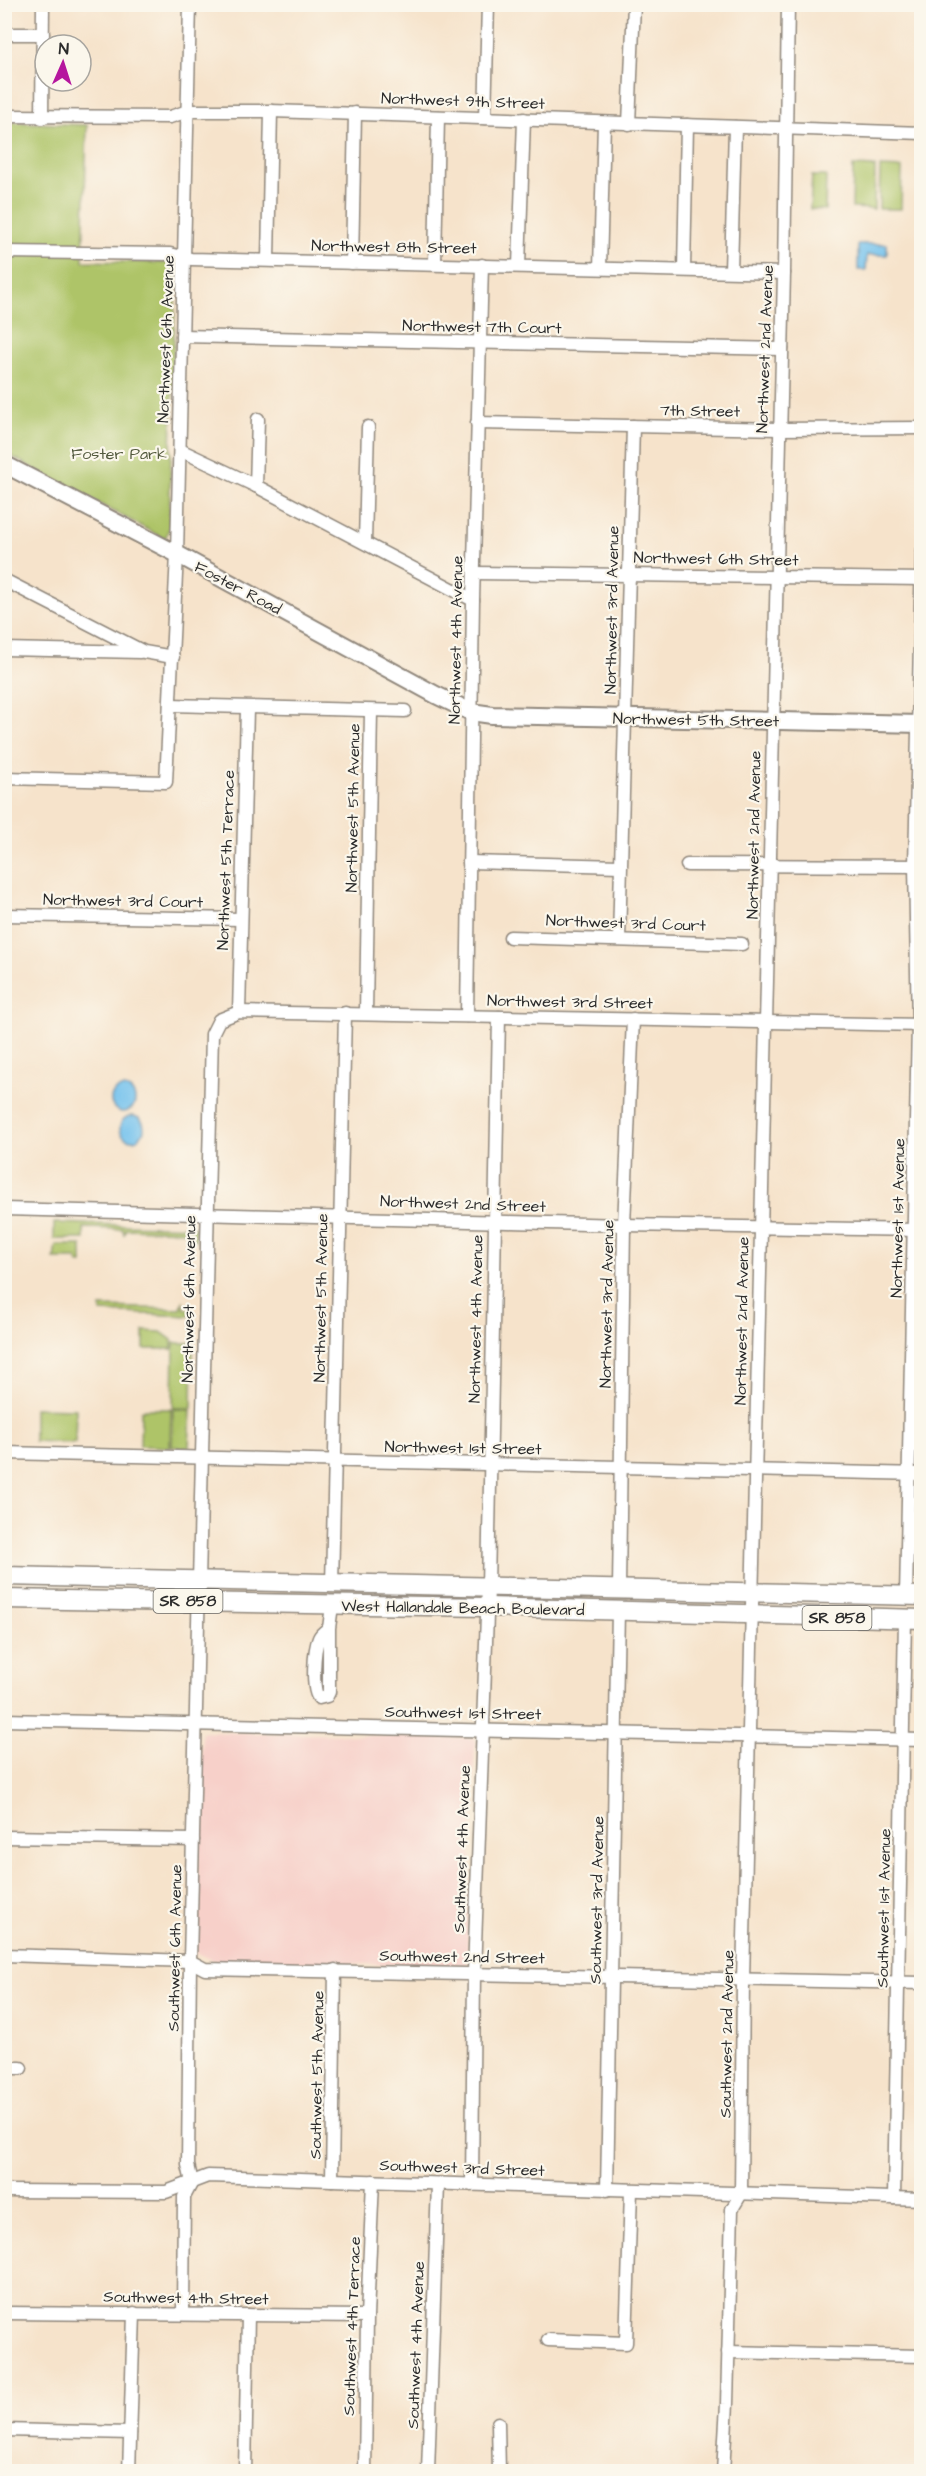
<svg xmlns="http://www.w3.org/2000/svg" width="926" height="2476" font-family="'Architects Daughter',sans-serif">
	<rect width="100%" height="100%" fill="#fbf7ec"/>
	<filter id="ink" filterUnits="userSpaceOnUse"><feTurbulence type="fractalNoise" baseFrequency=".0167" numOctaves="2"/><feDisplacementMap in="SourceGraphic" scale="12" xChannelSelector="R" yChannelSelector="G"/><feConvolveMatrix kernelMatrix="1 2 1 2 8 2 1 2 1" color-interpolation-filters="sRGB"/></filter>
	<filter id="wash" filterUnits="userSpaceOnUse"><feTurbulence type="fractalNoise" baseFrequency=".008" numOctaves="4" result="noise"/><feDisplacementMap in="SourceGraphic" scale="24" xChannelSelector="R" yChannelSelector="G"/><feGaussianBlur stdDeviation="1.35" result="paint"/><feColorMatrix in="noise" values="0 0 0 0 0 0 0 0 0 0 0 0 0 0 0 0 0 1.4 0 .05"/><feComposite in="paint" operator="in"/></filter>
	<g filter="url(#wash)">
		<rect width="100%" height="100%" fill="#f6e3cb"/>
		<polygon fill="#f7d0c9" points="202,1732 475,1738 467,1966 215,1961 196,1953"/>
		<g fill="#aec468" stroke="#6c784a" stroke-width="1.5">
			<polygon points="5,122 87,125 83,261 176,263 169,529 165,539 5,453"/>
			<polygon points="853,166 875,167 874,209 852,208"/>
			<polygon points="880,167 902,168 901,209 879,209"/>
			<polygon points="812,176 826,176 825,210 810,209"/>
			<polygon points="54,1223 196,1227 195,1240 191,1239 191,1231 126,1229 124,1235 123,1229 84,1228 84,1239 54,1239"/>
			<polygon points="56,1245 82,1245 82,1263 78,1263 77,1259 54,1259"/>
			<polygon points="183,1302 185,1309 190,1309 189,1316 101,1312 101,1307 181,1309"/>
			<polygon points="144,1331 161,1332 172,1340 172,1349 144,1349"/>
			<polygon points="174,1343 193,1343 192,1408 173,1408"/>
			<polygon points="34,1408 76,1409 75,1443 34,1441"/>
			<polygon points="145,1409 171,1409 170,1447 140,1446 141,1411"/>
			<polygon points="173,1409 191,1410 189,1447 172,1447"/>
		</g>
		<g fill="#72c1ed" stroke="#4e768c" stroke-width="1.5">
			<polygon points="858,244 887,244 887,255 867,255 866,270 858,270"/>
			<circle cx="123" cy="1100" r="12"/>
			<circle cx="132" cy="1128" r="12"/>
		</g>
	</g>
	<g filter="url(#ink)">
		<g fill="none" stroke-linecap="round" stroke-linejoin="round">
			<g stroke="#90877b" stroke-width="15">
				<g id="street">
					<polyline points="4,34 43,34"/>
					<polyline points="4,116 170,117 188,111 271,111 922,133"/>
					<polyline points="42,118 43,4"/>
					<polyline points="485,118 488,4"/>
					<polyline points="629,124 634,4"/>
					<polyline points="4,252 170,254 191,259 784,273"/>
					<polyline points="268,260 271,111"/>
					<polyline points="352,263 355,113"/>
					<polyline points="435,263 438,117"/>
					<polyline points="519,266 524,119"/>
					<polyline points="600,268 604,123"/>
					<polyline points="684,269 687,125"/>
					<polyline points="731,271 735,127"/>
					<polyline points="182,336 782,349"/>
					<polyline points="477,423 779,429 922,428"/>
					<polyline points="180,450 256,486 473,600"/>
					<polyline points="256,486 258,419"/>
					<polyline points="365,542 368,427"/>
					<polyline points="474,573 922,579"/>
					<polyline points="4,580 144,652 173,657"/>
					<polyline points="4,649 140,652"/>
					<polyline points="170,705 405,711"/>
					<polyline points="4,778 166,782 177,554 190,4"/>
					<polyline points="469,862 620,866"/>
					<polyline points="687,865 922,866"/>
					<polyline points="4,915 241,919"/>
					<polyline points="510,937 742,944"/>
					<polyline points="619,939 633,426"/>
					<polyline points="239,1012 247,709"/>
					<polyline points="366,1013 371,711"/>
					<polyline points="467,1016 473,600 482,265"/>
					<polyline points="4,1209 624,1225 920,1230"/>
					<polyline points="4,1453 922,1474"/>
					<polyline points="332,1585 345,1013"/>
					<polyline points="619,1589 624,1225 633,1019"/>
					<polyline points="906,1596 918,1025 915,866 922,552"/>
					<path d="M 329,1628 C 325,1631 321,1633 319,1638 C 314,1649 311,1691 319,1698 L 327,1696 L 329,1692 L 329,1628 L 332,1606"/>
					<polyline points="4,1720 922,1740"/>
					<polyline points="4,1837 193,1840"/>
					<polyline points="4,1955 190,1961 205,1969 922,1983"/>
					<polyline points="4,2068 21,2068"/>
					<polyline points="332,2180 335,1970"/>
					<polyline points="472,2185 474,1973 488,1587 499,1017"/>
					<polyline points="607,2190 618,1611"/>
					<polyline points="4,2191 166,2192 208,2176 922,2199"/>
					<polyline points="894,2198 905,1619"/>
					<polyline points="4,2313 367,2316"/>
					<polyline points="183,2313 184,2197 192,2182 188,2165 190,1961 212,1034 219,1020 239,1012 922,1025"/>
					<polyline points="548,2340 626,2343 631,2191"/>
					<polyline points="728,2352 922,2356"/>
					<polyline points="498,2423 499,2472"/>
					<polyline points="4,2430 130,2433"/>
					<polyline points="129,2472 134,2313"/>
					<polyline points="245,2472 248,2315"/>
					<polyline points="365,2472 367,2316 373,2181"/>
					<polyline points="428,2472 438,2184"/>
					<polyline points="723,2472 727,2404 732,2209 741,2194 743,1980 784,273 788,4"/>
				</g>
			</g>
			<g stroke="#90877b" stroke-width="20">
				<polyline id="secondary" points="4,464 177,554 436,695 471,712 492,715 922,724"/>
			</g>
			<g stroke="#90877b" stroke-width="21">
				<g id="primary">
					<polyline points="4,1576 922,1596"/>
					<polyline points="4,1599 486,1607 922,1619"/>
				</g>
			</g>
			<use href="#street" stroke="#fff" stroke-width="12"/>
			<use href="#secondary" stroke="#fff" stroke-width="16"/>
			<use href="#primary" stroke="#fff" stroke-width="18"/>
		</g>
	</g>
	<g text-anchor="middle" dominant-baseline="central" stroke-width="4.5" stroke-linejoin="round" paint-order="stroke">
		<g fill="#fbf7ec" stroke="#696865" stroke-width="1.5">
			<rect x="153.5" y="1589" width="69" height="24" rx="4.5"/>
			<rect x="802.5" y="1606" width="69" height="24" rx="4.5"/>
		</g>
		<g font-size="15" font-weight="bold" fill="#2b2b2b">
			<text x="188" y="1601">SR 858</text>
			<text x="837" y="1618">SR 858</text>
		</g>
		<g font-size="16" fill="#2b2b2b" stroke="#fbf7ec">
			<text transform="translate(463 101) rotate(2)">Northwest 9th Street</text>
			<text transform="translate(394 247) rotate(1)">Northwest 8th Street</text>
			<text transform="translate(482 327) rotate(1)">Northwest 7th Court</text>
			<text transform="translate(166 339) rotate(-88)">Northwest 6th Avenue</text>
			<text transform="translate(765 349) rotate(-88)">Northwest 2nd Avenue</text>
			<text transform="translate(700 411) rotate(1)">7th Street</text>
			<text transform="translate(716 559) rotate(1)">Northwest 6th Street</text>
			<text transform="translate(238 588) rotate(28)">Foster Road</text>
			<text transform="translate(612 610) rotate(-89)">Northwest 3rd Avenue</text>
			<text transform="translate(456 640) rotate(-89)">Northwest 4th Avenue</text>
			<text transform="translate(696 720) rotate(1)">Northwest 5th Street</text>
			<text transform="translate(353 808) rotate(-89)">Northwest 5th Avenue</text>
			<text transform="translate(754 835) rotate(-89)">Northwest 2nd Avenue</text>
			<text transform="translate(226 860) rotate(-88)">Northwest 5th Terrace</text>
			<text transform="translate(123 901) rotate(1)">Northwest 3rd Court</text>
			<text transform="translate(626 923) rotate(2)">Northwest 3rd Court</text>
			<text transform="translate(570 1002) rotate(1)">Northwest 3rd Street</text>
			<text transform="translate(463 1204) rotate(2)">Northwest 2nd Street</text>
			<text transform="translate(898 1218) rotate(-89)">Northwest 1st Avenue</text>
			<text transform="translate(321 1298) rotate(-89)">Northwest 5th Avenue</text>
			<text transform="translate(189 1299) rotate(-89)">Northwest 6th Avenue</text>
			<text transform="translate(607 1304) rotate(-89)">Northwest 3rd Avenue</text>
			<text transform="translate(476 1319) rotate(-89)">Northwest 4th Avenue</text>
			<text transform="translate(742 1321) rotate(-89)">Northwest 2nd Avenue</text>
			<text transform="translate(463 1448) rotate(1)">Northwest 1st Street</text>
			<text transform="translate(463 1608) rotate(1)">West Hallandale Beach Boulevard</text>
			<text transform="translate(463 1713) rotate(1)">Southwest 1st Street</text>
			<text transform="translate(462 1849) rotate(-88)">Southwest 4th Avenue</text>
			<text transform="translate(597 1900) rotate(-89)">Southwest 3rd Avenue</text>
			<text transform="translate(884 1908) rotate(-89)">Southwest 1st Avenue</text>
			<text transform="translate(175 1948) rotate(-89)">Southwest 6th Avenue</text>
			<text transform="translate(462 1957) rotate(1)">Southwest 2nd Street</text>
			<text transform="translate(727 2034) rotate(-89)">Southwest 2nd Avenue</text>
			<text transform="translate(317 2075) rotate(-89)">Southwest 5th Avenue</text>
			<text transform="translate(462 2168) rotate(2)">Southwest 3rd Street</text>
			<text transform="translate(186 2298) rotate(1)">Southwest 4th Street</text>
			<text transform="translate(352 2326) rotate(-88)">Southwest 4th Terrace</text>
			<text transform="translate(416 2345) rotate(-88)">Southwest 4th Avenue</text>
		</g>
		<g font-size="16" fill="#52593d" stroke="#fbf7ec">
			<text x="119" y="454">Foster Park</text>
		</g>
	</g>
	<rect width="926" height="2476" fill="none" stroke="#fbf7ec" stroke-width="24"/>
	<g transform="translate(63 63) rotate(3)"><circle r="28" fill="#fbf7ec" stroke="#a8a59f" stroke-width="1.5"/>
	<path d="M0-4.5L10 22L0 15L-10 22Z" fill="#b5179e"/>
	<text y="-9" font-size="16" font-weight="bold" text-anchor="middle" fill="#2b2b2b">N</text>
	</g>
</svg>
